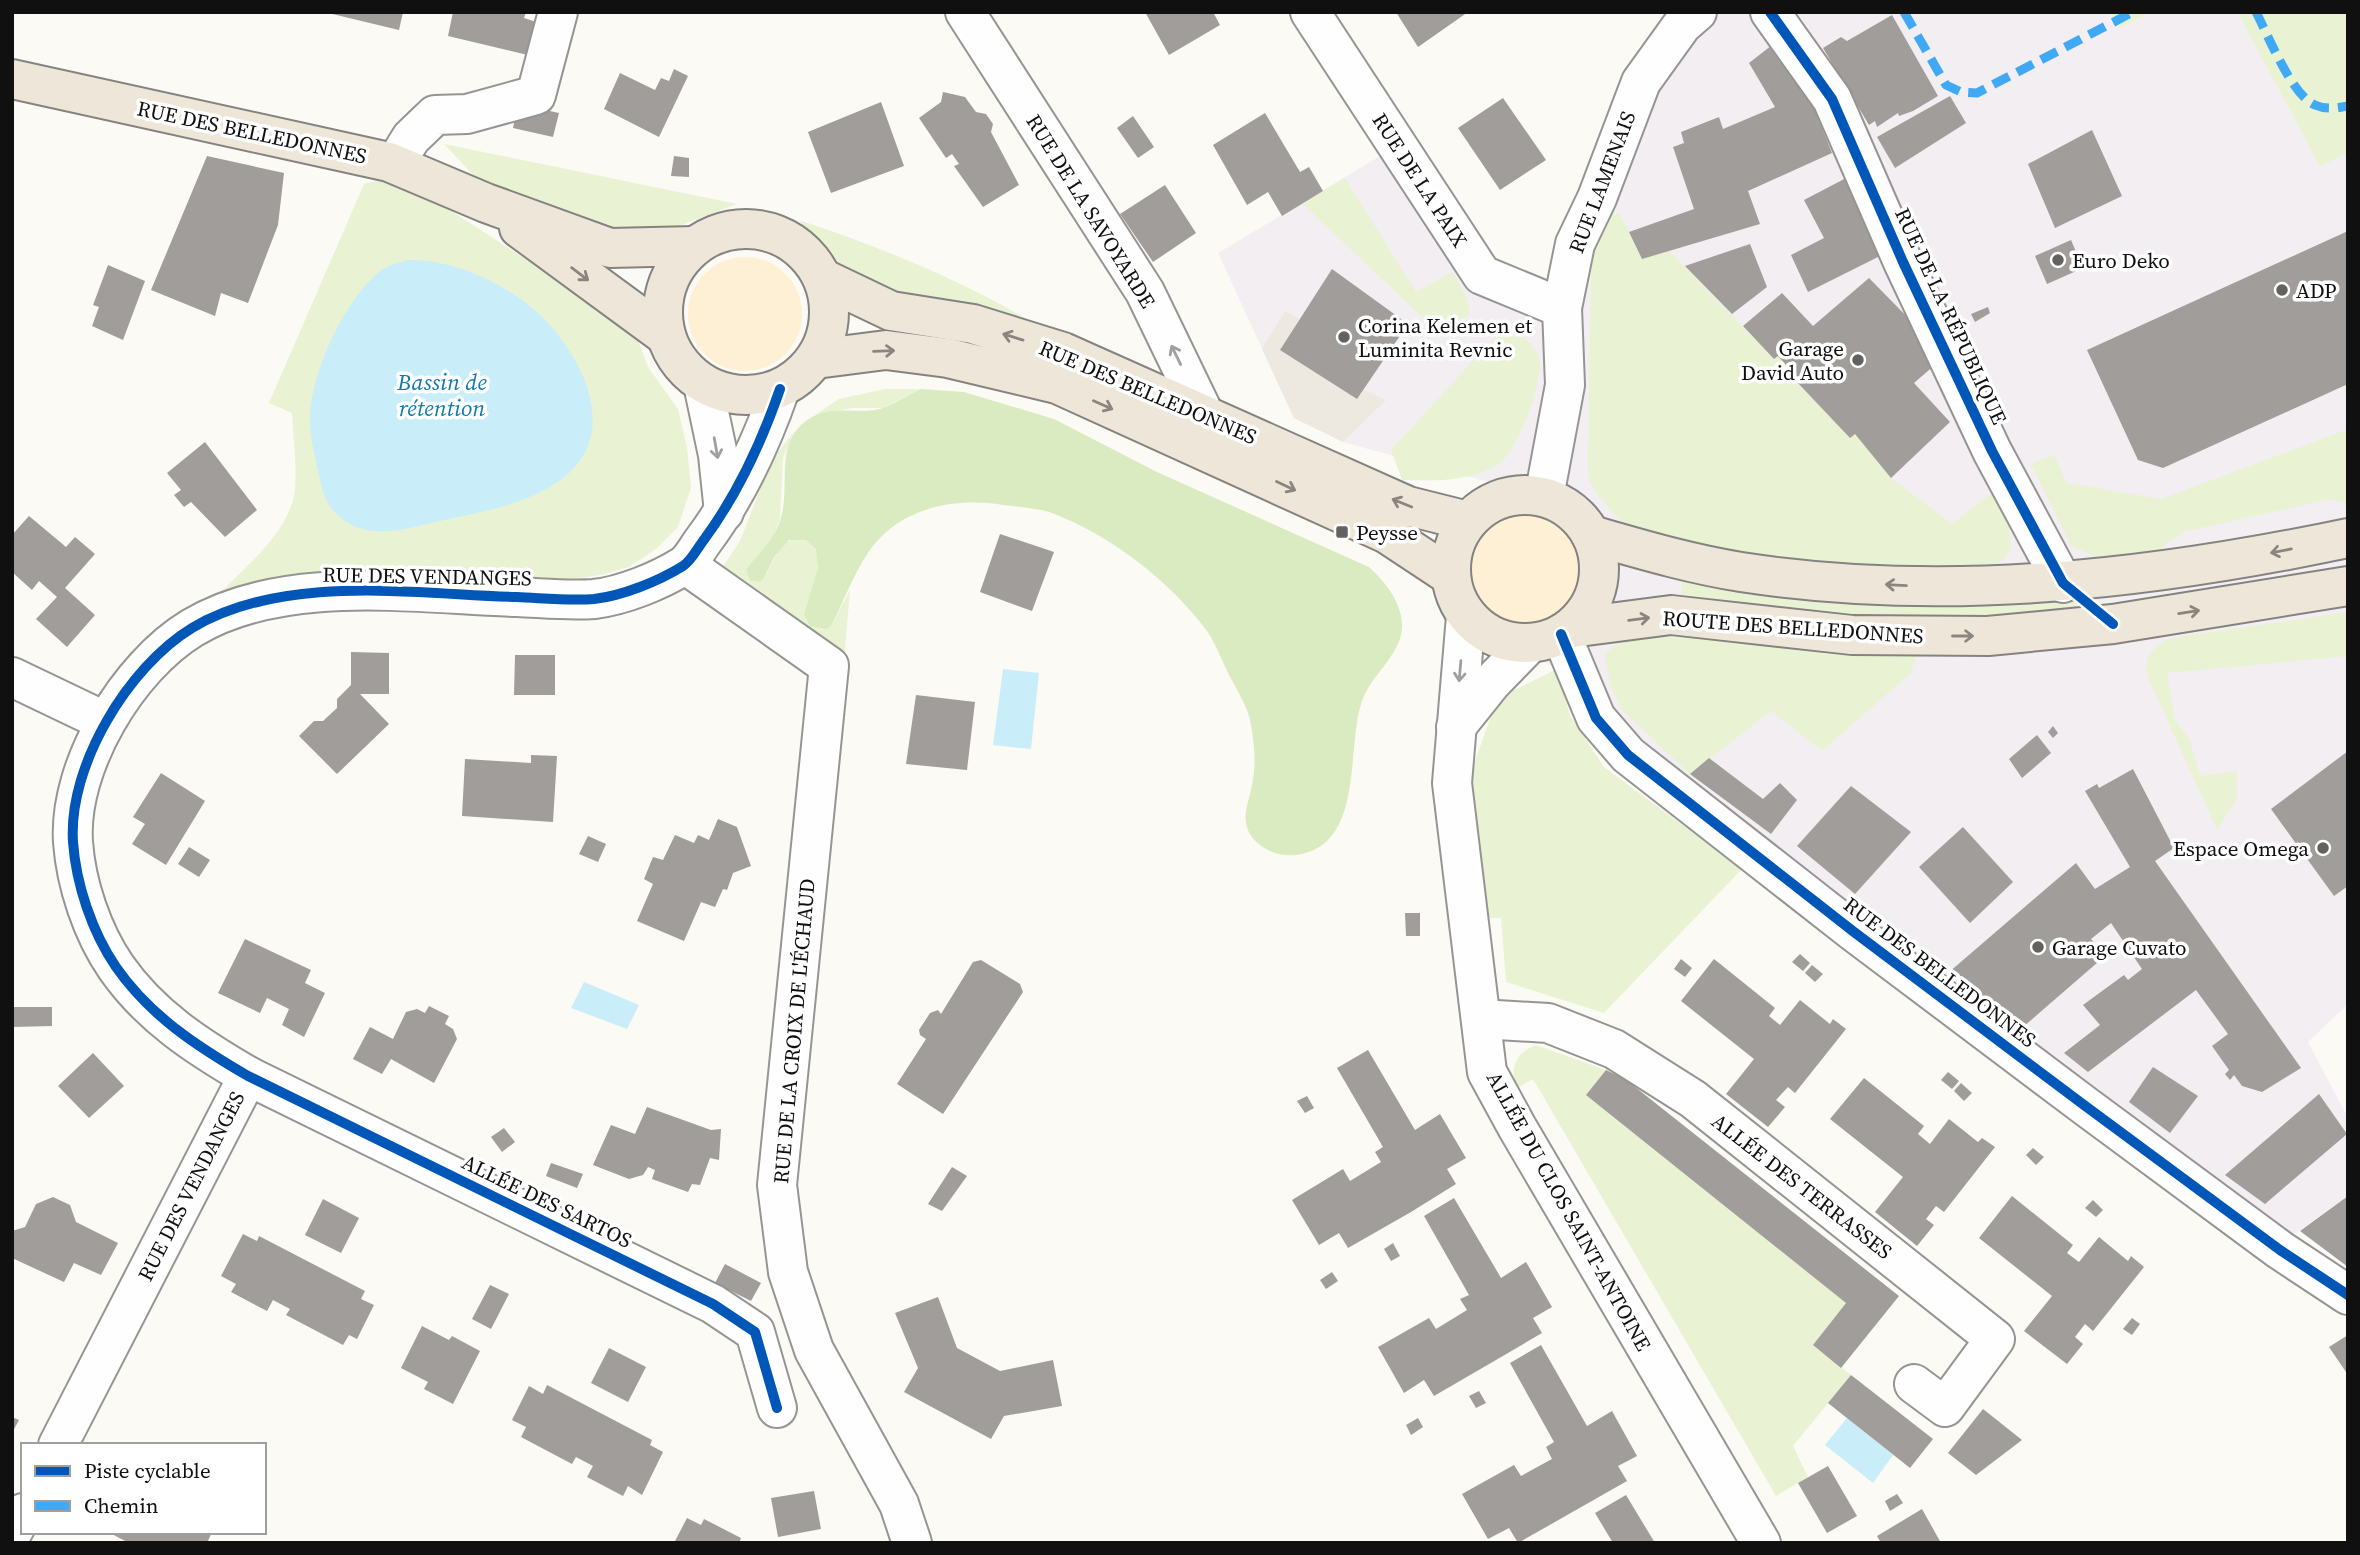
<svg xmlns="http://www.w3.org/2000/svg" width="2360" height="1555" font-family="'Source Serif 4',serif">
	<rect width="100%" height="100%" fill="#fcfaf5"/>
	<polygon fill="#f3eef2" points="1697,12 2112,12 2122,28 2151,12 2237,12 2320,165 2348,153 2348,1004 2308,1042 2348,1118 2348,1196 2287,1239 1628,755 1557,669 1506,641 1543,497 1343,442 1294,418 1218,253 1397,146 1482,275 1562,308 1575,244"/>
	<g fill="#e9f3d3">
		<polygon points="2112,12 2151,12 2121,28"/>
		<polygon points="2237,12 2348,12 2348,153 2320,166"/>
		<polygon points="444,144 737,204 663,232 625,234 517,199 475,177"/>
		<polygon points="1345,178 1416,292 1452,272 1466,296 1470,314 1441,335 1302,203"/>
		<path d="M 382,179 L 445,207 L 606,311 L 637,338 L 648,367 L 678,409 L 687,447 L 691,488 L 678,527 L 656,549 L 629,567 L 601,575 L 572,579 L 288,576 L 260,581 L 217,596 C 245,567 291,531 295,489 C 297,464 293,438 292,413 L 269,403 L 364,184 Z"/>
		<polygon points="1612,214 1620,214 1642,258 1669,251 1774,359 1778,356 1799,379 1796,382 1850,437 1855,434 1891,478 1952,524 1997,489 2009,521 2011,548 2003,560 1992,566 1933,573 1710,552 1630,529 1609,509 1590,483 1588,465 1591,257 1595,240"/>
		<path d="M 799,220 C 884,248 963,281 1039,326 L 909,301 L 839,266 Z"/>
		<path d="M 1499,336 L 1524,337 C 1529,343 1538,351 1539,359 C 1544,381 1517,455 1496,466 C 1465,482 1436,481 1402,480 L 1391,450 L 1491,341 Z"/>
		<polygon points="885,389 921,389 883,408 852,408 815,415 839,399"/>
		<polygon points="2348,429 2348,503 2331,499 2183,532 2151,556 2105,561 2071,546 2031,464 2054,455 2067,483 2161,499"/>
		<path d="M 793,433 L 783,458 L 780,519 L 772,539 L 746,570 L 750,581 L 760,582 C 771,570 774,553 787,542 C 792,539 797,538 803,539 C 831,546 813,589 806,606 L 831,626 L 850,590 L 844,662 L 718,574 L 740,541 L 771,461 Z"/>
		<polygon points="1682,582 1812,597 2071,597 2082,611 1990,620 1876,620 1681,599"/>
		<path d="M 2348,612 L 2348,656 L 2167,673 L 2175,720 L 2190,740 L 2200,776 L 2237,771 L 2237,799 L 2217,830 L 2149,680 C 2141,658 2152,648 2170,638 Z"/>
		<path d="M 1639,635 C 1732,637 1823,657 1916,656 L 1911,673 L 1822,751 L 1771,711 L 1690,774 L 1623,711 L 1612,690 L 1604,656 L 1612,647 Z"/>
		<polygon points="1557,669 1570,715 1604,767 1742,869 1604,1013 1506,982 1501,918 1487,918 1475,843 1472,770 1495,704 1500,697"/>
		<path d="M 1536,1045 L 1606,1070 L 1587,1094 L 1846,1303 L 1813,1345 L 1851,1375 L 1793,1446 L 1808,1477 L 1776,1496 L 1533,1079 L 1516,1089 C 1510,1067 1515,1053 1536,1045 Z"/>
	</g>
	<path fill="#dbebc1" d="M 921,389 L 964,392 L 1054,419 L 1157,472 L 1369,567 C 1391,587 1413,618 1396,648 C 1384,670 1366,683 1360,708 C 1347,754 1363,848 1295,855 C 1280,857 1262,850 1252,837 C 1238,818 1251,799 1253,779 C 1256,763 1254,741 1251,725 C 1249,709 1237,690 1229,675 C 1222,661 1216,644 1207,631 C 1170,581 1110,535 1052,513 C 1037,508 1019,507 1003,505 C 953,497 898,508 868,553 C 853,575 843,603 831,626 L 826,629 L 810,626 L 804,614 L 818,568 L 816,549 L 806,540 L 789,540 L 775,556 L 763,579 L 760,582 L 750,581 L 746,570 C 758,553 773,541 780,521 C 793,484 770,439 814,416 C 836,405 861,415 883,408 C 892,405 910,394 921,389 Z"/>
	<g fill="#fef0d5">
		<circle cx="745" cy="314" r="57"/>
		<circle cx="1522" cy="571" r="57"/>
	</g>
	<polygon fill="#ede8e0" points="1285,311 1299,319 1281,350 1357,399 1364,390 1386,400 1343,442 1294,418 1262,349"/>
	<g fill="#c9edf9">
		<path d="M 408,260 C 448,259 493,278 525,302 C 572,338 625,423 568,474 C 532,505 480,512 435,522 C 399,531 360,542 332,509 C 323,499 321,483 318,470 C 314,454 310,435 310,418 C 311,373 344,301 379,272 C 387,265 398,263 408,260 Z"/>
		<polygon points="1003,669 1039,673 1031,749 993,745"/>
		<polygon points="584,982 639,1005 627,1029 571,1008"/>
		<polygon points="1847,1418 1893,1455 1873,1483 1825,1445"/>
	</g>
	<g fill="#a09d9a">
		<polygon points="324,12 403,12 399,30"/>
		<polygon points="453,12 526,12 524,18 543,24 536,57 448,36"/>
		<polygon points="1145,12 1213,12 1220,25 1169,55"/>
		<polygon points="1396,12 1468,12 1418,47"/>
		<polygon points="1892,15 1938,96 1913,111 1899,116 1898,113 1877,127 1875,121 1869,125 1823,48 1841,37 1847,41"/>
		<polygon points="1776,42 1811,101 1832,153 1748,191 1760,224 1642,259 1629,232 1694,209 1673,147 1684,143 1681,132 1719,117 1723,129 1775,107 1749,63"/>
		<polygon points="674,69 688,76 659,137 604,109 620,73 655,90 661,78 669,81"/>
		<polygon points="943,92 965,97 976,112 986,114 993,124 991,132 1019,185 983,207 954,166 959,164 952,154 946,158 919,118 941,102"/>
		<polygon points="1950,96 1966,123 1895,168 1877,137"/>
		<polygon points="1503,98 1546,160 1500,190 1458,128"/>
		<polygon points="881,102 904,166 831,193 808,132"/>
		<polygon points="518,104 559,113 553,137 513,128"/>
		<polygon points="1265,113 1300,172 1309,167 1323,191 1282,216 1268,192 1247,205 1213,145"/>
		<polygon points="1133,116 1154,147 1138,158 1117,128"/>
		<polygon points="2092,130 2122,196 2055,228 2028,164"/>
		<polygon points="207,156 284,173 278,225 248,303 221,293 215,316 151,290"/>
		<polygon points="674,156 689,158 689,177 671,176"/>
		<polygon points="1848,177 1884,254 1808,292 1791,255 1824,238 1804,200"/>
		<polygon points="1165,185 1196,233 1153,262 1120,214"/>
		<polygon points="2348,231 2348,384 2163,468 2138,460 2087,350"/>
		<polygon points="2071,240 2083,268 2047,284 2035,256"/>
		<polygon points="1750,244 1767,287 1732,314 1685,266"/>
		<polygon points="108,265 145,281 123,340 92,326 99,307 93,305"/>
		<polygon points="1332,269 1408,324 1357,399 1280,350"/>
		<polygon points="1869,278 1918,328 1936,364 1914,383 1950,422 1891,478 1855,434 1850,438 1796,381 1799,379 1778,356 1774,359 1743,326 1782,293 1813,326"/>
		<polygon points="1988,307 1990,313 1975,322 1971,314"/>
		<polygon points="205,442 257,510 225,537 191,502 184,507 174,495 181,490 167,473"/>
		<polygon points="29,516 66,547 75,537 95,554 65,588 95,615 67,647 36,619 57,597 39,581 32,590 12,572 12,535"/>
		<polygon points="1000,534 1054,552 1032,611 980,592"/>
		<polygon points="351,652 389,653 389,694 360,694 389,724 337,774 299,736 314,721 323,721 337,708 337,699 351,685"/>
		<polygon points="515,655 555,655 555,695 514,695"/>
		<polygon points="916,695 975,702 967,770 906,764"/>
		<polygon points="2053,726 2058,733 2053,738 2048,732"/>
		<polygon points="2037,735 2051,753 2022,778 2009,759"/>
		<polygon points="2348,751 2348,886 2334,896 2271,809"/>
		<polygon points="531,755 557,756 553,822 462,816 465,759 531,763"/>
		<polygon points="1709,758 1763,799 1780,783 1797,800 1771,834 1690,774"/>
		<polygon points="2133,769 2174,848 2155,861 2301,1068 2262,1092 2242,1086 2234,1075 2230,1080 2225,1074 2229,1070 2212,1046 2228,1034 2196,990 2088,1072 2064,1053 2100,1025 2083,1005 2124,975 2128,980 2142,969 2111,923 2091,939 2105,956 2023,1027 1948,973 2076,863 2095,889 2130,867 2085,791 2097,784 2099,788"/>
		<polygon points="161,773 205,801 166,865 132,844 145,824 133,817"/>
		<polygon points="1851,786 1911,832 1855,894 1797,846"/>
		<polygon points="718,819 737,827 751,866 733,873 727,890 723,889 715,907 701,902 684,941 637,921 653,884 644,879 653,857 663,860 675,835 694,843 698,835 709,840"/>
		<polygon points="1963,827 2013,882 1970,923 1919,867"/>
		<polygon points="588,836 606,844 598,862 579,854"/>
		<polygon points="189,847 210,860 199,877 178,864"/>
		<polygon points="1405,913 1420,913 1420,936 1406,936"/>
		<polygon points="245,939 311,970 305,983 325,993 304,1037 282,1025 289,1009 267,998 260,1013 218,993"/>
		<polygon points="1800,954 1810,963 1803,971 1792,962"/>
		<polygon points="1681,959 1692,968 1685,977 1674,969"/>
		<polygon points="1714,959 1775,1008 1769,1016 1780,1025 1800,1000 1830,1024 1833,1019 1846,1029 1795,1093 1788,1087 1776,1100 1785,1107 1768,1127 1726,1094 1754,1059 1681,1001"/>
		<polygon points="981,960 1020,984 1023,992 943,1114 897,1084 926,1039 920,1035 919,1030 930,1013 938,1010 941,1014 973,962"/>
		<polygon points="1812,965 1823,974 1815,982 1805,973"/>
		<polygon points="429,1006 449,1016 445,1024 453,1029 457,1039 434,1083 391,1059 382,1074 353,1059 370,1027 393,1039 406,1012 417,1009 425,1013"/>
		<polygon points="13,1007 52,1007 52,1026 13,1027"/>
		<polygon points="1368,1050 1415,1130 1440,1114 1466,1158 1447,1169 1456,1184 1411,1212 1348,1248 1339,1233 1319,1245 1292,1200 1343,1169 1350,1181 1381,1162 1375,1152 1383,1147 1337,1068"/>
		<polygon points="93,1053 124,1086 89,1118 58,1086"/>
		<polygon points="2153,1067 2198,1096 2170,1133 2129,1102"/>
		<polygon points="1606,1070 1625,1079 1899,1296 1841,1368 1813,1345 1846,1303 1586,1095"/>
		<polygon points="1948,1072 1959,1081 1952,1089 1941,1080"/>
		<polygon points="1864,1078 1924,1126 1918,1134 1930,1144 1949,1119 1978,1142 1982,1138 1995,1147 1944,1212 1936,1206 1926,1219 1934,1225 1917,1246 1875,1212 1903,1177 1830,1119"/>
		<polygon points="1961,1083 1972,1093 1964,1101 1954,1091"/>
		<polygon points="2319,1094 2347,1134 2265,1204 2225,1175"/>
		<polygon points="1307,1096 1314,1108 1305,1113 1297,1101"/>
		<polygon points="647,1107 711,1130 721,1129 719,1160 710,1158 700,1185 692,1184 688,1192 652,1179 655,1170 648,1167 643,1175 629,1179 593,1165 611,1125 635,1134"/>
		<polygon points="504,1128 515,1142 502,1152 491,1137"/>
		<polygon points="2033,1148 2044,1157 2036,1165 2026,1155"/>
		<polygon points="551,1163 583,1174 577,1188 546,1176"/>
		<polygon points="952,1167 967,1176 942,1211 928,1204"/>
		<polygon points="2012,1196 2073,1245 2067,1253 2079,1262 2099,1237 2128,1261 2131,1256 2144,1267 2093,1331 2085,1324 2075,1337 2083,1344 2067,1364 2024,1331 2052,1296 1979,1238"/>
		<polygon points="2348,1196 2348,1267 2300,1231"/>
		<polygon points="53,1197 70,1205 76,1222 118,1243 101,1275 74,1263 64,1282 12,1258 12,1231 25,1227 36,1204"/>
		<polygon points="1454,1198 1501,1278 1526,1262 1552,1307 1533,1318 1542,1333 1496,1360 1434,1396 1424,1380 1404,1393 1378,1347 1429,1318 1436,1329 1467,1310 1460,1299 1469,1295 1424,1216"/>
		<polygon points="323,1199 359,1218 341,1253 305,1235"/>
		<polygon points="2093,1200 2103,1210 2096,1217 2085,1208"/>
		<polygon points="243,1234 257,1241 259,1236 365,1291 361,1299 374,1305 357,1339 349,1335 343,1345 286,1315 290,1309 273,1300 267,1311 231,1292 236,1284 221,1276"/>
		<polygon points="1393,1243 1400,1256 1391,1261 1384,1249"/>
		<polygon points="725,1264 761,1283 751,1301 715,1283"/>
		<polygon points="1332,1272 1338,1281 1326,1289 1320,1280"/>
		<polygon points="490,1285 509,1294 491,1329 472,1319"/>
		<polygon points="938,1297 957,1348 1000,1371 1053,1360 1062,1406 1004,1416 991,1439 904,1392 918,1368 895,1313"/>
		<polygon points="2132,1318 2140,1324 2132,1335 2123,1329"/>
		<polygon points="422,1326 449,1340 452,1336 480,1351 453,1404 424,1389 428,1382 401,1368"/>
		<polygon points="2348,1335 2348,1375 2329,1347"/>
		<polygon points="1541,1345 1587,1426 1612,1411 1637,1456 1618,1466 1627,1481 1518,1543 1509,1528 1488,1539 1462,1494 1514,1465 1521,1476 1552,1459 1546,1447 1554,1442 1510,1363"/>
		<polygon points="609,1348 646,1367 628,1402 591,1383"/>
		<polygon points="1851,1375 1933,1439 1910,1468 1828,1403"/>
		<polygon points="547,1385 652,1440 650,1445 663,1452 642,1495 628,1486 623,1496 587,1477 593,1466 576,1457 572,1464 521,1437 526,1427 512,1420 529,1386 543,1394"/>
		<polygon points="1479,1391 1486,1403 1476,1408 1469,1396"/>
		<polygon points="1983,1409 2022,1440 1976,1475 1948,1453"/>
		<polygon points="12,1417 19,1420 12,1433"/>
		<polygon points="1418,1418 1423,1427 1411,1435 1406,1425"/>
		<polygon points="1828,1466 1857,1516 1827,1533 1798,1483"/>
		<polygon points="814,1491 821,1529 778,1537 771,1498"/>
		<polygon points="1897,1494 1903,1503 1890,1511 1885,1501"/>
		<polygon points="1626,1495 1655,1543 1613,1543 1595,1513"/>
		<polygon points="1922,1509 1941,1543 1881,1543 1877,1536"/>
		<polygon points="687,1518 701,1525 704,1519 741,1538 739,1543 674,1543"/>
		<polygon points="108,1532 212,1532 207,1543 129,1543"/>
	</g>
	<g fill="none" stroke-linecap="round" stroke-linejoin="round">
		<g stroke="#969593" stroke-width="42">
			<g id="minor">
				<polyline points="965,12 1145,292 1205,416"/>
				<polyline points="1310,12 1482,275 1562,308"/>
				<polyline points="1770,12 1832,99 1903,262 1992,451 2063,583"/>
				<polyline points="395,164 411,138 435,115 467,114 536,95 558,12"/>
				<polyline points="703,384 718,455 724,512"/>
				<polyline points="1544,497 1565,385 1562,308 1575,244 1597,198 1641,82 1682,25 1697,12"/>
				<polyline points="686,565 829,666 777,1185 788,1272 814,1350 899,1504 912,1543"/>
				<polyline points="1466,616 1452,783 1487,1072 1517,1127 1761,1543"/>
				<polyline points="1561,634 1596,718 1628,755 1854,932 2084,1105 2280,1250 2348,1295"/>
				<polyline points="12,677 104,721"/>
				<polyline points="1456,727 1492,682 1529,644"/>
				<polyline points="1481,1019 1548,1023 1614,1049 1693,1099 1995,1339 1945,1407 1914,1384"/>
				<path d="M 777,1408 L 755,1332 L 713,1304 L 248,1076 C 198,1047 150,1016 116,967 C 92,932 76,884 73,842 C 68,766 128,667 192,628 C 284,573 414,594 517,597 C 542,598 569,601 594,599 C 622,596 659,581 683,566 C 691,561 697,549 703,541 C 738,494 761,444 780,389"/>
				<polyline points="58,1445 248,1076"/>
				<polyline points="12,1533 23,1513"/>
			</g>
		</g>
		<g stroke="#848380" stroke-width="42">
			<g id="major">
				<polyline points="12,79 389,162 486,203 610,248 694,246"/>
				<polyline points="519,228 666,336"/>
				<circle cx="746" cy="312" r="83"/>
				<polyline points="824,279 891,311 973,324 1063,352 1408,506 1468,521"/>
				<polyline points="816,359 886,350 948,358 1057,384 1387,534 1449,575"/>
				<circle cx="1525" cy="569" r="74"/>
				<path d="M 1591,535 C 1640,549 1690,564 1741,572 C 1944,603 2148,580 2348,538"/>
				<polyline points="1571,628 1671,615 1852,635 1988,636 2113,624 2348,586"/>
			</g>
		</g>
		<use href="#minor" stroke="#fffefe" stroke-width="38"/>
		<use href="#major" stroke="#eee6d9" stroke-width="38"/>
		<g stroke="#3fa9f5" stroke-width="9" stroke-dasharray="18 9" stroke-linecap="butt">
			<polyline points="1904,12 1946,85 1961,92 1977,93 2133,12"/>
			<path d="M 2256,12 C 2268,35 2292,96 2315,105 C 2326,110 2337,108 2348,106"/>
		</g>
		<g stroke="#fff" stroke-width="15">
			<g id="cycleway">
				<polyline points="1770,12 1832,99 1903,262 1992,451 2063,583 2113,624"/>
				<polyline points="1561,634 1596,718 1628,755 1854,932 2084,1105 2280,1250 2348,1295"/>
				<path d="M 777,1408 L 755,1332 L 713,1304 L 248,1076 C 198,1047 150,1016 116,967 C 92,932 76,884 73,842 C 68,766 128,667 192,628 C 284,573 414,594 517,597 C 542,598 569,601 594,599 C 622,596 659,581 683,566 C 691,561 697,549 703,541 C 738,494 761,444 780,389"/>
			</g>
		</g>
		<use href="#cycleway" stroke="#0057b8" stroke-width="10"/>
	</g>
	<defs><path id="oneway-shaft" d="M-6 0H5M1.5-3L5.5 0L1.5 3" fill="none" stroke-width="1.6" stroke-linecap="round" stroke-linejoin="round" transform="scale(1.75)"/></defs>
	<g stroke="#8a867f">
		<use href="#oneway-shaft" transform="translate(580 274) rotate(37)"/>
		<use href="#oneway-shaft" transform="translate(1013 337) rotate(-163)"/>
		<use href="#oneway-shaft" transform="translate(884 351) rotate(-2)"/>
		<use href="#oneway-shaft" transform="translate(1103 405) rotate(24)"/>
		<use href="#oneway-shaft" transform="translate(1286 486) rotate(25)"/>
		<use href="#oneway-shaft" transform="translate(1402 503) rotate(-158)"/>
		<use href="#oneway-shaft" transform="translate(2281 551) rotate(169)"/>
		<use href="#oneway-shaft" transform="translate(1896 585) rotate(-177)"/>
		<use href="#oneway-shaft" transform="translate(2189 612) rotate(-9)"/>
		<use href="#oneway-shaft" transform="translate(1639 619) rotate(-7)"/>
		<use href="#oneway-shaft" transform="translate(1963 636)"/>
	</g>
	<g stroke="#9f9f9f">
		<use href="#oneway-shaft" transform="translate(1176 355) rotate(-116)"/>
		<use href="#oneway-shaft" transform="translate(716 448) rotate(80)"/>
		<use href="#oneway-shaft" transform="translate(1460 671) rotate(95)"/>
	</g>
	<g fill="#636260" stroke="#fff" stroke-width="2.5">
		<circle cx="2058" cy="260" r="7"/>
		<circle cx="2282" cy="290" r="7"/>
		<circle cx="1344" cy="337" r="7"/>
		<circle cx="1858" cy="360" r="7"/>
		<rect x="1335" y="525" width="14" height="14" rx="3.5"/>
		<circle cx="2323" cy="848" r="7"/>
		<circle cx="2038" cy="947" r="7"/>
	</g>
	<g text-anchor="middle" dominant-baseline="central" stroke-width="7" stroke-linejoin="round" paint-order="stroke">
		<g font-size="21" fill="#101010" stroke="#fff">
			<text transform="translate(252 132) rotate(12)">RUE DES BELLEDONNES</text>
			<text transform="translate(1420 180) rotate(57)">RUE DE LA PAIX</text>
			<text transform="translate(1602 182) rotate(-69)">RUE LAMENAIS</text>
			<text transform="translate(1091 211) rotate(58)">RUE DE LA SAVOYARDE</text>
			<text transform="translate(1951 316) rotate(65)">RUE DE LA RÉPUBLIQUE</text>
			<text transform="translate(1148 392) rotate(23)">RUE DES BELLEDONNES</text>
			<text transform="translate(427 576) rotate(1)">RUE DES VENDANGES</text>
			<text transform="translate(1793 627) rotate(4)">ROUTE DES BELLEDONNES</text>
			<text transform="translate(1940 972) rotate(37)">RUE DES BELLEDONNES</text>
			<text transform="translate(794 1031) rotate(-85)">RUE DE LA CROIX DE L'ÉCHAUD</text>
			<text transform="translate(191 1186) rotate(-63)">RUE DES VENDANGES</text>
			<text transform="translate(1802 1186) rotate(38)">ALLÉE DES TERRASSES</text>
			<text transform="translate(547 1201) rotate(26)">ALLÉE DES SARTOS</text>
			<text transform="translate(1569 1211) rotate(61)">ALLÉE DU CLOS SAINT-ANTOINE</text>
		</g>
		<g font-size="21" fill="#101010" stroke="#fff" text-anchor="start">
			<text x="2072" y="260">Euro Deko</text>
			<text x="2296" y="290">ADP</text>
			<text x="1358" y="325">Corina Kelemen et<tspan x="1358" dy="24">Luminita Revnic</tspan></text>
			<text x="1844" y="348" text-anchor="end">Garage<tspan x="1844" dy="24">David Auto</tspan></text>
			<text x="1356" y="532">Peysse</text>
			<text x="2309" y="848" text-anchor="end">Espace Omega</text>
			<text x="2052" y="947">Garage Cuvato</text>
		</g>
		<g font-size="23" font-style="italic" fill="#0e7aad" stroke="#fff">
			<text x="442" y="382">Bassin de<tspan x="442" dy="26">rétention</tspan></text>
		</g>
	</g>
	<rect width="2360" height="1555" fill="none" stroke="#101010" stroke-width="28"/>
	<rect x="21" y="1443" width="245" height="91" fill="#ffffff" stroke="#9f9f9f" stroke-width="2"/>
	<rect x="35" y="1466" width="35" height="10" fill="#0057b8" stroke="#9f9f9f" stroke-width="2"/>
	<text x="84" y="1478" font-size="21" fill="#101010">Piste cyclable</text>
	<rect x="35" y="1501" width="35" height="10" fill="#3fa9f5" stroke="#9f9f9f" stroke-width="2"/>
	<text x="84" y="1513" font-size="21" fill="#101010">Chemin</text>
</svg>
